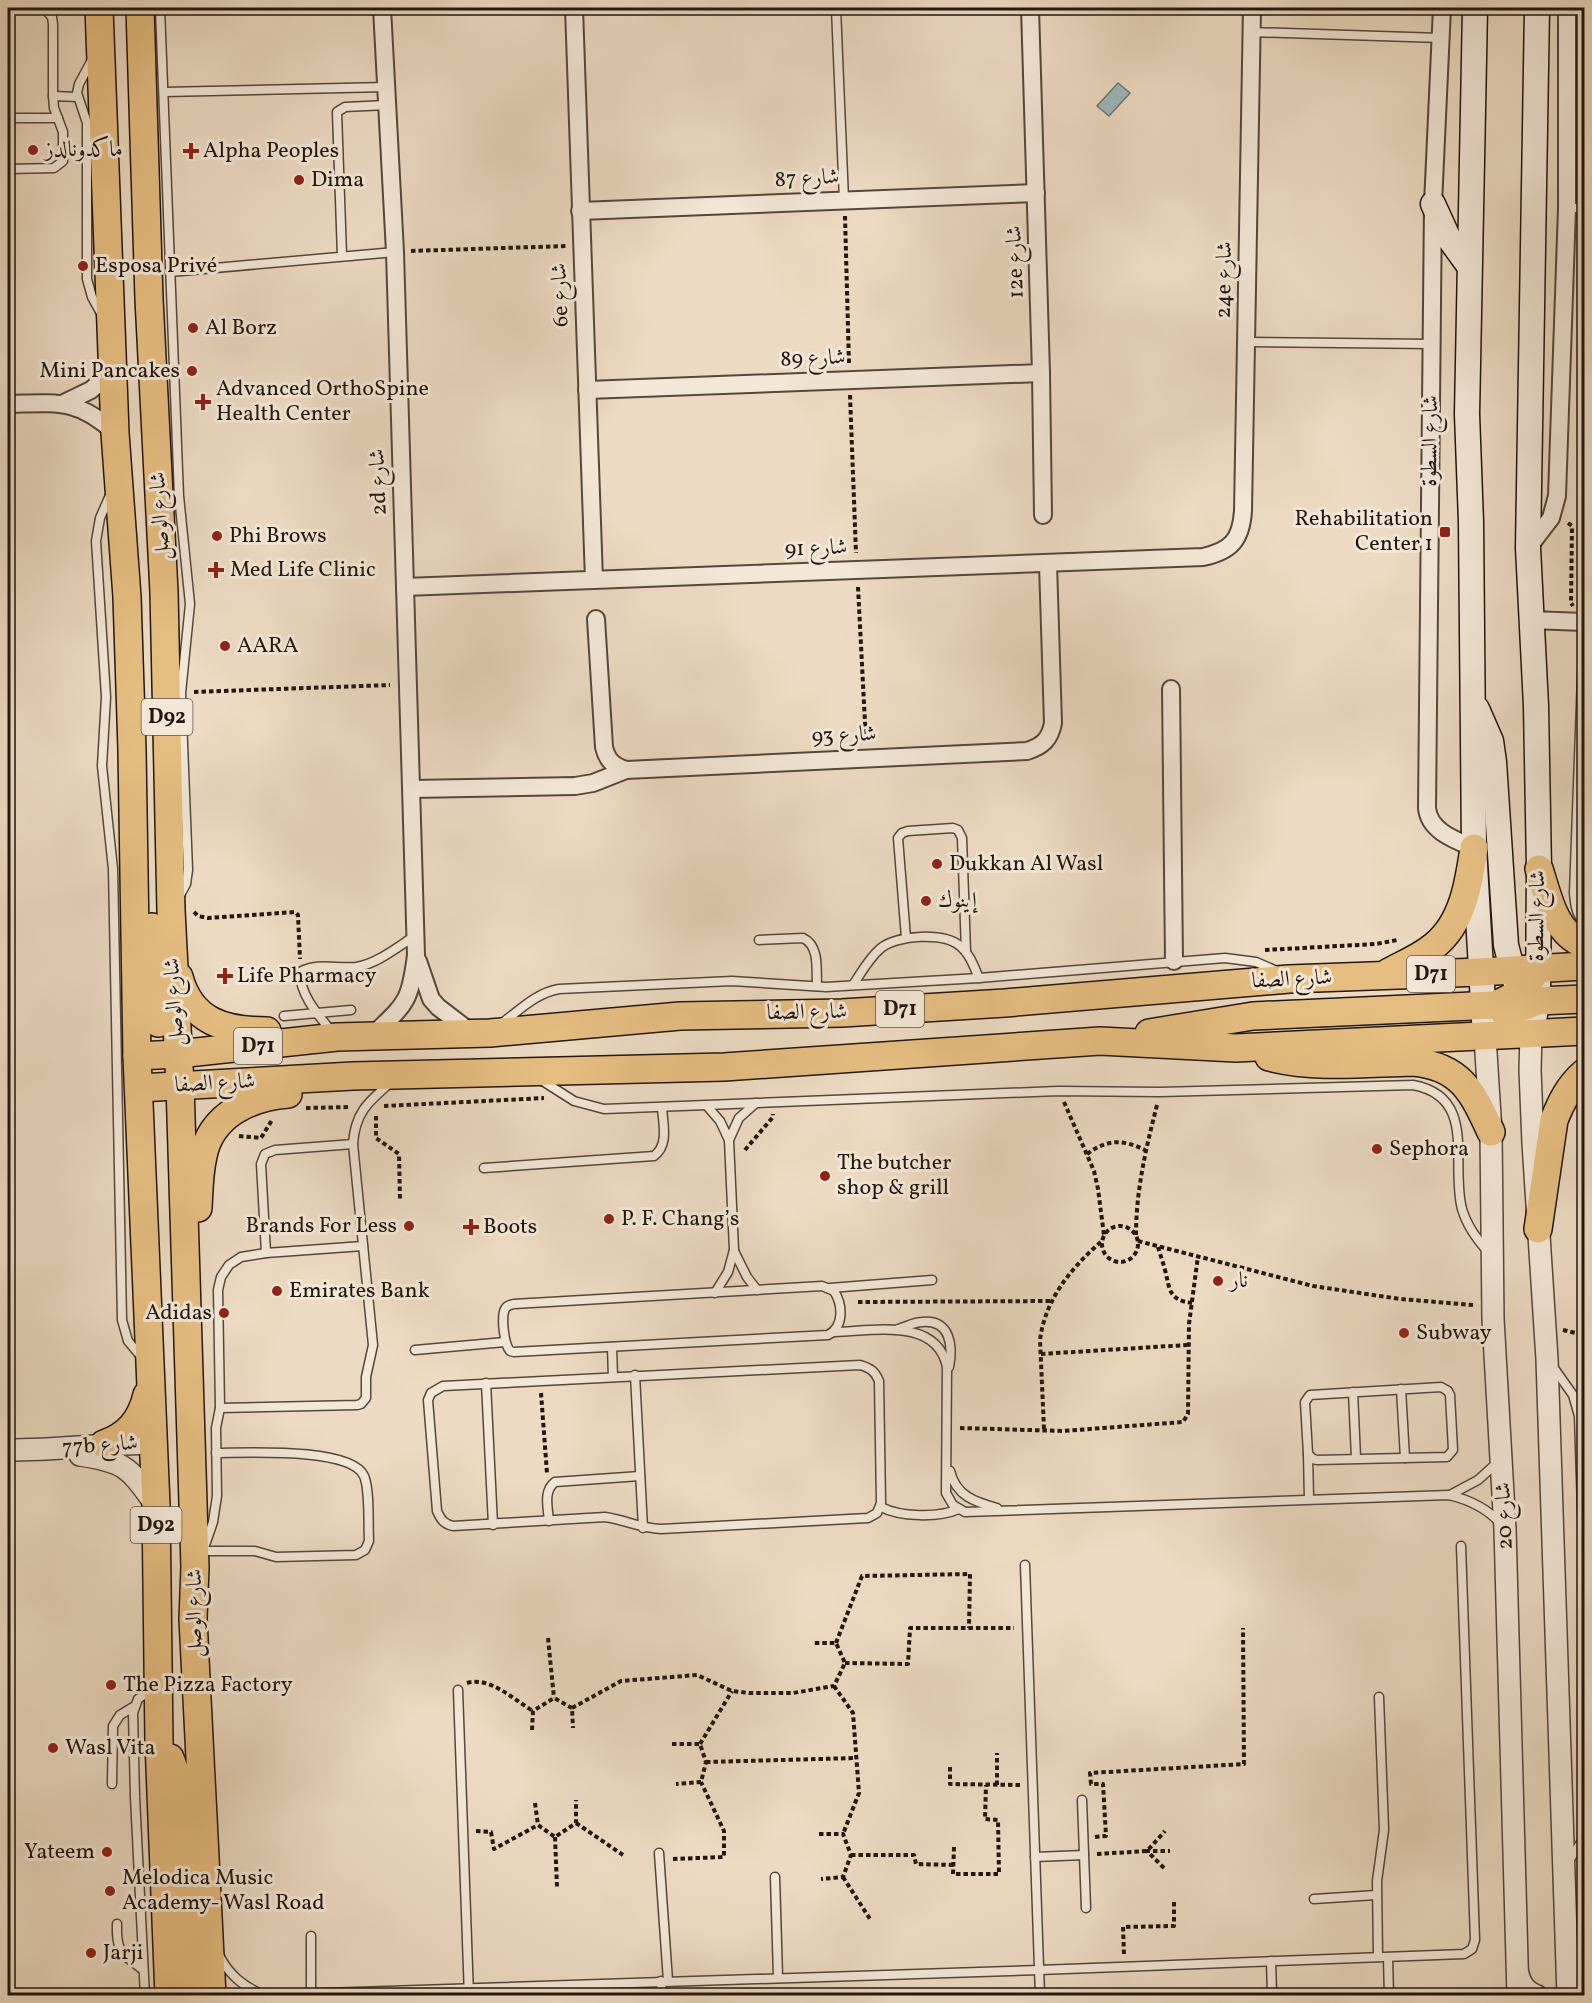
<svg xmlns="http://www.w3.org/2000/svg" width="1592" height="2003" font-family="Vollkorn,Amiri,serif">
	<rect width="100%" height="100%" fill="#ecdac2"/>
	<filter id="stains"><feTurbulence type="fractalNoise" baseFrequency=".00333" numOctaves="4"/><feColorMatrix values="0 0 0 0 .2 0 0 0 0 .09 0 0 0 0 .02 0 0 0 .5 -.17"/></filter>
	<radialGradient id="worn" r=".72"><stop offset=".6" stop-color="#630" stop-opacity="0"/><stop offset="1" stop-color="#630" stop-opacity=".3"/></radialGradient>
	<polygon fill="#9cb8bc" stroke="#6b7776" stroke-width="1.5" points="1118,83 1130,93 1109,116 1097,106"/>
	<g fill="none" stroke-linecap="round" stroke-linejoin="round">
		<g stroke="#54473b" stroke-width="11">
			<g id="service">
				<polyline points="160,8 179,496 190,604 181,693 188,870 186,884 179,897"/>
				<polyline points="836,8 844,200"/>
				<polyline points="1251,32 1441,38"/>
				<polyline points="93,58 79,84 77,93 87,123 87,279 92,297 102,315"/>
				<polyline points="164,92 386,87"/>
				<polyline points="53,96 78,97"/>
				<polyline points="8,118 58,118"/>
				<polyline points="8,169 54,168 63,161 63,132 54,108 53,96 53,24 52,17 44,8"/>
				<polyline points="1567,208 1584,208"/>
				<polyline points="342,256 337,112 345,107 387,105"/>
				<polyline points="170,272 395,252"/>
				<polyline points="1246,342 1432,344"/>
				<polyline points="111,493 100,518 96,541 106,697 102,766 113,869 122,1320 128,1341 144,1360"/>
				<path d="M 1584,622 L 1574,893 C 1575,905 1576,914 1584,922"/>
				<polyline points="906,938 898,838 902,833 908,831 953,828 958,830 962,838 966,952"/>
				<path d="M 759,940 L 803,938 C 820,946 816,970 817,986"/>
				<path d="M 853,985 C 861,973 869,958 881,948 C 897,935 944,932 960,946 C 970,954 974,967 979,978"/>
				<polyline points="284,1016 351,1010"/>
				<path d="M 502,1023 C 520,1010 536,993 559,989 L 732,981 L 826,987 L 979,978 L 1225,958 L 1256,962 L 1279,972"/>
				<path d="M 333,1033 C 319,1016 300,996 300,972 C 317,962 338,969 356,967 C 377,964 397,947 415,936"/>
				<path d="M 538,1078 L 574,1101 L 604,1109 L 1058,1091 L 1160,1092 L 1413,1085 C 1478,1097 1450,1163 1462,1209 C 1467,1226 1477,1239 1488,1252"/>
				<polyline points="707,1106 720,1121 729,1140 734,1250 728,1272 715,1293"/>
				<polyline points="729,1140 739,1118 756,1103"/>
				<path d="M 484,1168 L 654,1156 C 669,1145 663,1124 662,1108"/>
				<polyline points="734,1251 747,1277 757,1290"/>
				<polyline points="266,1253 261,1164 265,1154 275,1150 353,1144"/>
				<path d="M 822,1286 L 834,1291 C 843,1305 844,1327 828,1335 L 514,1352 L 510,1351 C 504,1344 501,1317 505,1309 C 507,1305 510,1305 514,1304 Z"/>
				<polyline points="830,1288 932,1280"/>
				<path d="M 898,1329 C 906,1327 914,1322 922,1322 C 951,1319 953,1347 949,1367"/>
				<path d="M 835,1332 C 873,1331 937,1317 947,1367 L 946,1493 L 953,1505 L 965,1512 L 1449,1495 C 1470,1500 1487,1508 1501,1524"/>
				<polyline points="612,1347 613,1377"/>
				<polyline points="415,1350 505,1342"/>
				<polyline points="1551,1364 1573,1395 1579,1416 1584,1572"/>
				<path d="M 860,1365 C 870,1368 875,1371 879,1381 L 881,1503 L 877,1513 L 868,1518 L 661,1529 C 639,1528 626,1520 605,1517 L 453,1526 C 444,1524 441,1520 437,1511 L 428,1400 L 431,1393 L 443,1386 Z"/>
				<polyline points="635,1375 643,1528"/>
				<polyline points="486,1383 493,1525"/>
				<polygon points="1441,1387 1448,1391 1450,1395 1453,1450 1447,1457 1317,1460 1313,1459 1308,1454 1305,1402 1310,1395"/>
				<polyline points="1401,1389 1405,1458"/>
				<polyline points="1353,1392 1356,1458"/>
				<path d="M 220,1408 L 357,1405 L 361,1404 L 366,1398 L 366,1377 L 373,1345 L 353,1144 C 355,1113 368,1102 390,1083"/>
				<polyline points="1308,1454 1309,1499"/>
				<path d="M 950,1471 C 956,1496 975,1502 997,1508"/>
				<polyline points="1450,1495 1478,1480 1498,1462"/>
				<path d="M 881,1507 C 900,1517 938,1518 959,1509"/>
				<path d="M 549,1521 C 548,1508 543,1491 555,1482 L 640,1476"/>
				<polyline points="204,1548 213,1522 217,1496 216,1428 220,1408 218,1290 221,1277 229,1265 241,1257 266,1253 363,1246"/>
				<path d="M 202,1551 L 255,1551 L 276,1557 L 356,1555 L 365,1550 L 369,1541 C 368,1525 370,1489 364,1476 C 351,1447 245,1453 216,1453"/>
				<polyline points="1025,1565 1040,1996"/>
				<polyline points="458,1690 469,1996"/>
				<polyline points="112,1784 113,1726 120,1715 135,1706"/>
				<polyline points="1082,1800 1086,1908"/>
				<polyline points="659,1853 668,1981"/>
				<polyline points="1035,1857 1084,1855"/>
				<polyline points="1568,1862 1584,1838"/>
				<polyline points="775,1877 778,1977"/>
				<polyline points="1314,1899 1376,1895"/>
				<path d="M 117,1924 C 116,1953 122,1953 143,1970"/>
				<path d="M 219,1955 C 229,1975 243,1986 263,1995 L 1039,1970 L 1464,1954 L 1472,1949 L 1475,1940 L 1461,1546"/>
				<polyline points="1378,1957 1377,1881 1384,1830 1379,1697"/>
				<polyline points="1388,1957 1389,1996"/>
				<polyline points="1271,1961 1272,1994"/>
				<polyline points="661,1981 662,1996"/>
				<polyline points="145,1996 135,1797 133,1713 138,1699 154,1688"/>
				<polyline points="311,1996 311,1936"/>
				<polyline points="1234,1996 1296,1994"/>
			</g>
		</g>
		<g stroke="#54473b" stroke-width="20">
			<g id="minor">
				<polyline points="574,8 594,580"/>
				<polyline points="1030,8 1041,373 1043,515"/>
				<path d="M 1442,8 L 1433,204 L 1427,808 C 1429,831 1455,840 1474,848"/>
				<polyline points="580,211 1036,193"/>
				<polyline points="587,390 1041,373"/>
				<polyline points="64,403 91,390 113,371"/>
				<path d="M 8,404 C 55,403 78,398 115,433"/>
				<polyline points="1528,548 1551,518 1557,496 1567,208 1567,8"/>
				<path d="M 405,587 L 1203,557 C 1231,551 1241,540 1243,511 L 1252,8"/>
				<path d="M 596,619 L 604,747 C 607,760 613,766 626,770 L 1027,751 C 1043,746 1050,739 1053,723 L 1048,564"/>
				<polyline points="1531,620 1584,622"/>
				<polyline points="1171,689 1174,961"/>
				<polyline points="412,789 575,786 593,783 626,770"/>
				<polyline points="418,961 431,999 438,1007 472,1033"/>
				<path d="M 372,1036 C 406,1003 410,1003 416,955 L 395,252 L 382,8"/>
			</g>
		</g>
		<g stroke="#54473b" stroke-width="24">
			<g id="tertiary">
				<polyline points="1531,1033 1530,1070 1533,1143 1547,1359 1568,1996"/>
				<polyline points="1485,1037 1491,1132 1493,1319 1505,1529 1518,1996"/>
				<path d="M 8,1450 C 56,1450 104,1444 153,1443"/>
				<path d="M 80,1455 C 127,1462 129,1468 156,1505"/>
				<path d="M 1518,1974 C 1521,1986 1526,1991 1537,1996"/>
			</g>
		</g>
		<g stroke="#22160e" stroke-width="27">
			<g id="secondary">
				<polyline points="1475,8 1467,414 1471,522 1474,848 1485,1037"/>
				<polyline points="1433,204 1448,237 1469,266"/>
				<polyline points="1477,709 1491,741 1494,762 1506,945 1517,988"/>
				<polyline points="1531,1033 1538,1001 1539,869 1536,706 1528,548 1537,8"/>
			</g>
		</g>
		<g stroke="#22160e" stroke-width="30">
			<g id="primary">
				<polyline points="99,8 115,433 127,597 132,750 137,1056 156,1505 159,1742 169,1996"/>
				<polyline points="140,8 149,299 164,592 171,910 180,1085 195,1567 193,1619 212,1996"/>
				<path d="M 1539,869 C 1548,896 1554,933 1584,944"/>
				<polyline points="152,927 158,1023"/>
				<path d="M 1389,972 C 1404,964 1421,957 1434,946 C 1463,923 1469,883 1474,848"/>
				<path d="M 179,977 C 191,1022 225,1031 267,1031"/>
				<polyline points="1505,1014 1538,1001 1584,999"/>
				<path d="M 1149,1033 L 1253,1016 L 1494,1005 C 1515,998 1527,987 1538,968"/>
				<polyline points="137,1056 178,1054 337,1037 490,1033 680,1016 842,1013 1005,1003 1289,979 1480,972 1584,966"/>
				<path d="M 1269,1057 C 1315,1069 1366,1063 1413,1062 C 1461,1066 1473,1093 1491,1132"/>
				<polyline points="139,1088 353,1076 724,1067 1100,1041 1236,1048 1584,1031"/>
				<path d="M 198,1208 C 199,1191 199,1173 203,1156 C 211,1115 250,1097 288,1094"/>
				<path d="M 1538,1229 L 1554,1120 C 1561,1102 1569,1086 1584,1073"/>
				<path d="M 104,1444 C 128,1436 141,1420 147,1395"/>
				<polyline points="170,1758 176,1774 182,1805 188,1996"/>
			</g>
		</g>
		<g stroke="#22160e" stroke-width="4" stroke-dasharray="4.5 3" stroke-linecap="butt">
			<polyline points="845,216 849,364"/>
			<polyline points="411,251 566,246"/>
			<polyline points="850,395 856,553"/>
			<polyline points="1568,523 1572,526 1571,603 1573,606"/>
			<polyline points="858,587 866,742"/>
			<polyline points="194,692 390,685"/>
			<polyline points="194,912 198,916 208,918 295,912 298,915 300,959"/>
			<polyline points="1265,950 1376,944 1397,940"/>
			<polyline points="1064,1102 1094,1171 1098,1189 1104,1235"/>
			<polyline points="384,1106 544,1098"/>
			<polyline points="306,1108 350,1107"/>
			<polyline points="376,1116 376,1138 399,1154 400,1200"/>
			<polyline points="239,1136 261,1138 272,1120"/>
			<polyline points="745,1150 773,1117 773,1114"/>
			<path d="M 1087,1154 C 1108,1139 1122,1139 1145,1150"/>
			<circle cx="1120" cy="1244" r="18"/>
			<path d="M 1136,1235 C 1136,1190 1146,1148 1157,1105"/>
			<polyline points="1138,1241 1313,1286 1400,1299 1473,1305"/>
			<path d="M 1158,1247 C 1160,1254 1163,1262 1165,1270 C 1170,1289 1168,1300 1192,1303"/>
			<polyline points="858,1302 1052,1301"/>
			<polyline points="1563,1330 1584,1335"/>
			<polyline points="1041,1354 1187,1345"/>
			<polyline points="541,1393 547,1473"/>
			<polyline points="960,1428 1063,1431 1183,1422 1188,1414 1189,1324 1198,1256"/>
			<path d="M 1044,1429 L 1040,1340 C 1045,1299 1072,1267 1102,1241"/>
			<polyline points="548,1638 554,1698"/>
			<polyline points="836,1643 862,1576 970,1574 969,1628"/>
			<polyline points="845,1663 908,1664 910,1628 1014,1628"/>
			<path d="M 467,1683 C 490,1676 514,1700 533,1711"/>
			<polyline points="834,1686 853,1713 859,1793 843,1834"/>
			<polyline points="572,1708 621,1681 697,1675 732,1691 749,1693 793,1693 834,1686 845,1663 836,1643 814,1643"/>
			<polyline points="532,1730 533,1711 554,1698 572,1708 573,1728"/>
			<polyline points="672,1744 700,1744 706,1762 701,1782 676,1784"/>
			<polyline points="700,1744 732,1691"/>
			<polyline points="706,1762 856,1758"/>
			<polyline points="950,1767 950,1784 1020,1785"/>
			<polyline points="997,1785 997,1753"/>
			<polyline points="535,1803 538,1825 555,1837 576,1823 576,1800"/>
			<polyline points="576,1823 623,1855"/>
			<polyline points="476,1831 491,1832 494,1849 538,1825"/>
			<polyline points="819,1834 843,1834 851,1855 843,1877 821,1879"/>
			<polyline points="555,1837 557,1887"/>
			<polyline points="1095,1837 1106,1836 1103,1784 1091,1784 1090,1773 1244,1764 1243,1628"/>
			<polyline points="954,1847 953,1874 999,1874 998,1820 985,1819 986,1785"/>
			<polyline points="1097,1854 1147,1851 1165,1831"/>
			<polyline points="851,1855 914,1855 916,1864 954,1865"/>
			<polyline points="673,1859 724,1857 724,1831 701,1782"/>
			<polyline points="1164,1868 1147,1851 1170,1851"/>
			<polyline points="843,1877 870,1919"/>
			<polyline points="1124,1954 1123,1927 1174,1926 1174,1902"/>
		</g>
		<use href="#service" stroke="#f3e7d7" stroke-width="8"/>
		<use href="#minor" stroke="#f3e7d7" stroke-width="16"/>
		<use href="#tertiary" stroke="#f3e7d7" stroke-width="21"/>
		<use href="#secondary" stroke="#f3e7d7" stroke-width="24"/>
		<use href="#primary" stroke="#e6bd81" stroke-width="27"/>
	</g>
	<g fill="#8f2418" stroke="#f3e7d7" stroke-width="2">
		<circle cx="33" cy="150" r="6"/>
		<path d="M188 142h6v6h6v6h-6v6h-6v-6h-6v-6h6z"/>
		<circle cx="299" cy="180" r="6"/>
		<circle cx="83" cy="266" r="6"/>
		<circle cx="193" cy="328" r="6"/>
		<circle cx="192" cy="371" r="6"/>
		<path d="M200 393h6v6h6v6h-6v6h-6v-6h-6v-6h6z"/>
		<rect x="1439" y="526" width="12" height="12" rx="3"/>
		<circle cx="217" cy="536" r="6"/>
		<path d="M213 561h6v6h6v6h-6v6h-6v-6h-6v-6h6z"/>
		<circle cx="225" cy="646" r="6"/>
		<circle cx="937" cy="864" r="6"/>
		<circle cx="926" cy="901" r="6"/>
		<path d="M222 967h6v6h6v6h-6v6h-6v-6h-6v-6h6z"/>
		<circle cx="1377" cy="1149" r="6"/>
		<circle cx="825" cy="1176" r="6"/>
		<circle cx="609" cy="1219" r="6"/>
		<circle cx="409" cy="1226" r="6"/>
		<path d="M468 1218h6v6h6v6h-6v6h-6v-6h-6v-6h6z"/>
		<circle cx="1218" cy="1281" r="6"/>
		<circle cx="277" cy="1291" r="6"/>
		<circle cx="224" cy="1313" r="6"/>
		<circle cx="1404" cy="1333" r="6"/>
		<circle cx="111" cy="1685" r="6"/>
		<circle cx="53" cy="1748" r="6"/>
		<circle cx="107" cy="1852" r="6"/>
		<circle cx="110" cy="1891" r="6"/>
		<circle cx="91" cy="1953" r="6"/>
	</g>
	<g text-anchor="middle" dominant-baseline="central" stroke-width="6" stroke-linejoin="round" paint-order="stroke">
		<g fill="#f3e7d7" stroke="#61554a" stroke-width="1.5">
			<rect x="141.5" y="699" width="51" height="36" rx="4.5"/>
			<rect x="1407" y="956" width="48" height="36" rx="4.5"/>
			<rect x="876" y="991" width="48" height="36" rx="4.5"/>
			<rect x="234" y="1028" width="48" height="36" rx="4.5"/>
			<rect x="130.5" y="1507" width="51" height="36" rx="4.5"/>
		</g>
		<g font-size="21" font-weight="bold" fill="#22160e">
			<text x="167" y="717">D92</text>
			<text x="1431" y="974">D71</text>
			<text x="900" y="1009">D71</text>
			<text x="258" y="1046">D71</text>
			<text x="156" y="1525">D92</text>
		</g>
		<g font-size="22" fill="#22160e" stroke="#f3e7d7" text-anchor="start">
			<text x="45" y="150">ماكدونالدز</text>
			<text x="203" y="151">Alpha Peoples</text>
			<text x="311" y="180">Dima</text>
			<text x="95" y="266">Esposa Privé</text>
			<text x="205" y="328">Al Borz</text>
			<text x="180" y="371" text-anchor="end">Mini Pancakes</text>
			<text x="216" y="389">Advanced OrthoSpine<tspan x="216" dy="25">Health Center</tspan></text>
			<text x="1433" y="519" text-anchor="end">Rehabilitation<tspan x="1433" dy="25">Center 1</tspan></text>
			<text x="229" y="536">Phi Brows</text>
			<text x="230" y="570">Med Life Clinic</text>
			<text x="237" y="646">AARA</text>
			<text x="949" y="864">Dukkan Al Wasl</text>
			<text x="938" y="901">إينوك</text>
			<text x="237" y="976">Life Pharmacy</text>
			<text x="1389" y="1149">Sephora</text>
			<text x="837" y="1163">The butcher<tspan x="837" dy="25">shop &amp; grill</tspan></text>
			<text x="621" y="1219">P. F. Chang’s</text>
			<text x="397" y="1226" text-anchor="end">Brands For Less</text>
			<text x="483" y="1227">Boots</text>
			<text x="1230" y="1281">نار</text>
			<text x="289" y="1291">Emirates Bank</text>
			<text x="212" y="1313" text-anchor="end">Adidas</text>
			<text x="1416" y="1333">Subway</text>
			<text x="123" y="1685">The Pizza Factory</text>
			<text x="65" y="1748">Wasl Vita</text>
			<text x="95" y="1852" text-anchor="end">Yateem</text>
			<text x="122" y="1878">Melodica Music<tspan x="122" dy="25">Academy- Wasl Road</tspan></text>
			<text x="103" y="1953">Jarji</text>
		</g>
		<g font-size="22" fill="#22160e" stroke="#f3e7d7">
			<text transform="translate(807 179) rotate(-3)">شارع 87</text>
			<text transform="translate(1016 262) rotate(-92)">12e شارع</text>
			<text transform="translate(1225 280) rotate(-89)">24e شارع</text>
			<text transform="translate(561 295) rotate(-92)">6e شارع</text>
			<text transform="translate(813 359) rotate(-2)">شارع 89</text>
			<text transform="translate(1431 441) rotate(-89)">شارع السطوة</text>
			<text transform="translate(379 482) rotate(-92)">2d شارع</text>
			<text transform="translate(161 516) rotate(-93)">شارع الوصل</text>
			<text transform="translate(816 549) rotate(-2)">شارع 91</text>
			<text transform="translate(844 736) rotate(-3)">شارع 93</text>
			<text transform="translate(1538 916) rotate(-89)">شارع السطوة</text>
			<text transform="translate(1292 980) rotate(-3)">شارع الصفا</text>
			<text transform="translate(175 1002) rotate(-93)">شارع الوصل</text>
			<text transform="translate(807 1013) rotate(-1)">شارع الصفا</text>
			<text transform="translate(215 1084) rotate(-3)">شارع الصفا</text>
			<text transform="translate(100 1446) rotate(-4)">77b شارع</text>
			<text transform="translate(1505 1516) rotate(-92)">شارع 20</text>
			<text transform="translate(195 1613) rotate(-90)">شارع الوصل</text>
		</g>
	</g>
	<rect width="1592" height="2003" fill="none" stroke="#ecdac2" stroke-width="30"/>
	<rect x="9" y="9" width="1574" height="1985" fill="none" stroke="#22160e" stroke-width="3"/>
	<rect x="15" y="15" width="1562" height="1973" fill="none" stroke="#22160e" stroke-width="1.5"/>
	<rect width="100%" height="100%" filter="url(#stains)"/>
	<rect width="100%" height="100%" fill="url(#worn)"/>
</svg>
